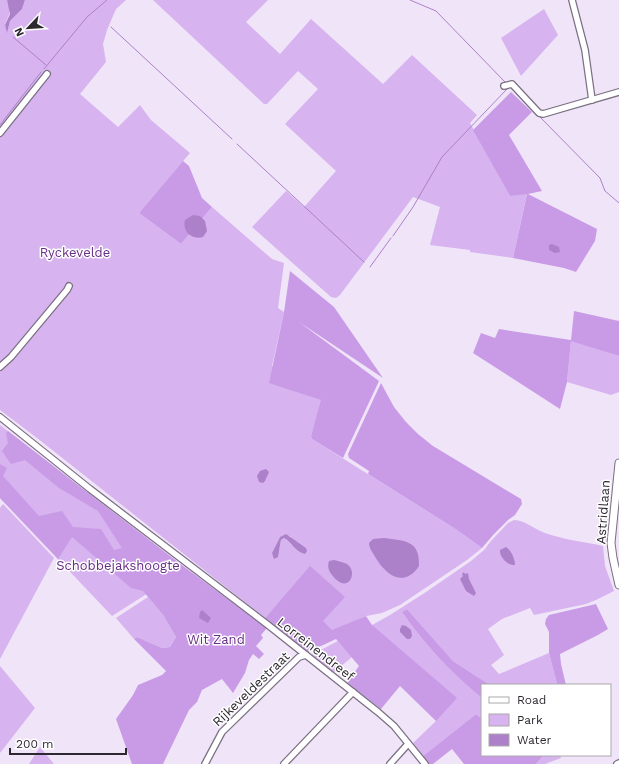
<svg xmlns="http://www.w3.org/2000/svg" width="619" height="764" font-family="'Work Sans',sans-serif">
	<rect width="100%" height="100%" fill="#f0e5f8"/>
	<g fill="#d7b3ef" fill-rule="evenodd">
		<path d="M 0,0 L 7,0 C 12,14 9,13 5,25 L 7,32 L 10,21 L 22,9 L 25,0 L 126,0 L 116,9 L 107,30 L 103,44 L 106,62 L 80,94 L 118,127 L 140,105 L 151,120 L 190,153 L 139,213 L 181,244 L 212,207 L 272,259 L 284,263 L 278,308 L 284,312 L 272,366 L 301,393 L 322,400 L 311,436 L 312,439 L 457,530 L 482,548 L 467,560 L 400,605 L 382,613 L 366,616 L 332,631 L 322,621 L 310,567 L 265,618 L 37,438 L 0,410 ZM 290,536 L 292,539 L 306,548 L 297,549 C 292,546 289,540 284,538 L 281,540 L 279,551 L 272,553 L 280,537 Z"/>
		<polygon points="153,0 268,0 246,22 280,54 311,19 383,84 412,55 477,115 470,123 510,196 527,193 513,258 470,252 470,250 430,245 440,207 413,197 340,295 336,298 331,297 252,227 286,191 304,207 336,171 285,124 318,89 298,71 267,104 264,104"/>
		<polygon points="544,9 558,35 521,76 501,38"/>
		<polygon points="571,340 619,356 619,392 611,395 567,382"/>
		<polygon points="0,425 179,563 156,588 112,616 0,498"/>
		<polygon points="3,504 54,558 0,659 0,508"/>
		<path d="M 514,520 C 526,520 536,531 548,534 C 566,540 585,542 603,546 L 605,566 L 614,591 L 596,600 L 586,604 L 534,615 L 530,608 L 502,619 L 488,629 L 504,655 L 491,665 L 499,674 L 549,653 L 557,684 L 555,685 L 490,685 L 453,661 L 407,609 L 402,612 C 425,645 451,673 482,698 L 482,719 L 476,714 L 423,756 L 413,743 L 436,721 L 372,625 L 390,615 L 426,592 L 471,561 L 484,550 L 491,541 L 508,523 Z"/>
		<polygon points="148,597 163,615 176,637 170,647 162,648 137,637 134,639 116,618"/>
		<polygon points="338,641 352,657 333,673 311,655"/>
		<polygon points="0,666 35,708 0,753"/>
		<polygon points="40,747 54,764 29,764"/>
		<polygon points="544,755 560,755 561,758 545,764 536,764"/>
	</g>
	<g fill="#c99be7">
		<polygon points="511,92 532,112 509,135 542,191 528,194 597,229 595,241 576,272 564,268 513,258 527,194 510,196 473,130"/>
		<polygon points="183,161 189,166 202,198 212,207 181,244 139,213"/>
		<polygon points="290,271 334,307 383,378 299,322 379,381 343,458 312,439 311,436 321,400 269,383 284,312"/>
		<polygon points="574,311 619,321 619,356 571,341 567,382 560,409 473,353 481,333 495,338 499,329 571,340"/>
		<polygon points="381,383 394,407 406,422 418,434 433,446 521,499 522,504 515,515 508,520 494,534 482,548 457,530 368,474 369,471 349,458 348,454"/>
		<polygon points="8,431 179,563 267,628 261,635 263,638 256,646 264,654 259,659 253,654 249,660 245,673 233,693 222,679 202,690 197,702 189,710 163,764 132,764 116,719 133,695 138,685 162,675 166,671 134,639 137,637 162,648 170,647 176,637 163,615 143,591 131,588 72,537 58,559 0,498 0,464 7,468 3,476 39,516 62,511 73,527 101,529 114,550 122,548 98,511 59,488 25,460 11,464 2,451 8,443 6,433"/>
		<polygon points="310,566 345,597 323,621 332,630 366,616 372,625 457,698 436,721 400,686 381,709 347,683 359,666 336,639 308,652 265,618"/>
		<polygon points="596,604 608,629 598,635 560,654 561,664 566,685 555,685 557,684 549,653 549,632 545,624 546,619 549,615"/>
		<path d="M 407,609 L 453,661 L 490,685 L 482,685 L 482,698 C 451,673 425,645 402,612 Z"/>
		<polygon points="476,714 482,719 482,755 544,755 536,764 464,764 452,749 433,764 429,764 423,756"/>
	</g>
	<g fill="#ad80ca">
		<polygon points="7,0 25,0 22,9 10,21 7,33 5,25 10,14"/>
		<path d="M 193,215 L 200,216 L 205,221 L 207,231 L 203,237 C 192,240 182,232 185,220 Z"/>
		<polygon points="552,244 559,247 560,252 555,253 549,250 549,245"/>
		<polygon points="266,469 269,472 265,481 263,483 259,482 257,476 260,471"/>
		<path d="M 286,534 L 306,548 L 307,551 L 305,554 C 295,552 291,541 284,538 L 281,540 L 278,557 L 274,559 L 272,553 L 280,537 Z"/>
		<path d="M 384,538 C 405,541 420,540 419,566 C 405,587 388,577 377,560 C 374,554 369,549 369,543 L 373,539 Z"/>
		<path d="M 506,547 C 511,550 515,559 515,565 C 508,566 499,557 500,550 Z"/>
		<path d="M 334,560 C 338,561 343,562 347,564 C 359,572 348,596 332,575 C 329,571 327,567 329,561 Z"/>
		<polygon points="464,572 465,574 468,573 469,579 476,593 474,596 466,591 460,579 463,576 462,574"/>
		<polygon points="202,610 211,618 208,623 199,618 200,612"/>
		<polygon points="402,625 406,626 411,630 412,636 410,639 407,639 400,632 400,629"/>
	</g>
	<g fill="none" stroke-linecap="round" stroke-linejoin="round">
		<g stroke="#ad80ca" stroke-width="1">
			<polyline points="410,0 436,11 506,83"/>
			<polyline points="111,27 232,139"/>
			<polyline points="13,37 46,65"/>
			<polyline points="44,69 87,17 107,0"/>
			<polyline points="513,90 531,108"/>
			<polyline points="538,115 600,178 605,191 619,203"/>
			<polyline points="0,125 41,72"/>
			<polyline points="237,144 364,262"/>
			<polyline points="393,236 413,207 442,157 508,88"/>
			<polyline points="370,267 391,238"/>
		</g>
		<g stroke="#7a7081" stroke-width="8">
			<g id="minor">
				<polyline points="572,0 585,50 592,100"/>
				<polyline points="504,86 512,84 539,113 543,114 619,92"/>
				<polyline points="0,133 47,74"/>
				<polyline points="0,367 11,357 67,290 69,286"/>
				<polyline points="0,417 90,489 268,625 378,712 394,726 425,764"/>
				<polyline points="205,764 222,732 299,657 306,655"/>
				<polyline points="284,764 353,692"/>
				<polyline points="390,764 408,744"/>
				<polyline points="617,764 619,763"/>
			</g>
		</g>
		<g stroke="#7a7081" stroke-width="9">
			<polyline id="major" points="619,463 611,543 613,558 619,585"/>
		</g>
		<use href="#minor" stroke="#fff" stroke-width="5.5"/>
		<use href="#major" stroke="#fff" stroke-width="7"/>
	</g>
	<g text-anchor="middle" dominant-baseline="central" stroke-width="3" stroke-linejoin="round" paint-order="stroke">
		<g font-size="13" fill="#662e85" stroke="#fff">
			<text x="75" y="252">Ryckevelde</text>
			<text x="118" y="565">Schobbejakshoogte</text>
			<text x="216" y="639">Wit Zand</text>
		</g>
		<g font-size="13" fill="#2d2830" stroke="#fff">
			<text transform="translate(603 512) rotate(-86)">Astridlaan</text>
			<text transform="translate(316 649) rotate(38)">Lorreinendreef</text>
			<text transform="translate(251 689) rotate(-44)">Rijkeveldestraat</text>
		</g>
	</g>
	<rect x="481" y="684" width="130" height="72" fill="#ffffff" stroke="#aba9ac"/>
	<rect x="489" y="697" width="20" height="6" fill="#ffffff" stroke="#aba9ac"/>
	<text x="517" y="704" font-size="12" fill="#2d2830">Road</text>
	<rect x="489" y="714" width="20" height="12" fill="#d7b3ef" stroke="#aba9ac"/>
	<text x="517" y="724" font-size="12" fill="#2d2830">Park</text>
	<rect x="489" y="734" width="20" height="12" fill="#ad80ca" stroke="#aba9ac"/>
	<text x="517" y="744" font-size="12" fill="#2d2830">Water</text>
	<g transform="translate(28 28) rotate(245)" stroke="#ffffff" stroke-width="3" paint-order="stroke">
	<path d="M0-3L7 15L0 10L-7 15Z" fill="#2d2830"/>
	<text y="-6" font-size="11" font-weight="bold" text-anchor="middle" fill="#2d2830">N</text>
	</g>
	<path d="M10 748v6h116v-6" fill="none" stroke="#2d2830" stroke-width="2"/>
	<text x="16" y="748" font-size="12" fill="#2d2830" stroke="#ffffff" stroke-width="3" paint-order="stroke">200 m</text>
</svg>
